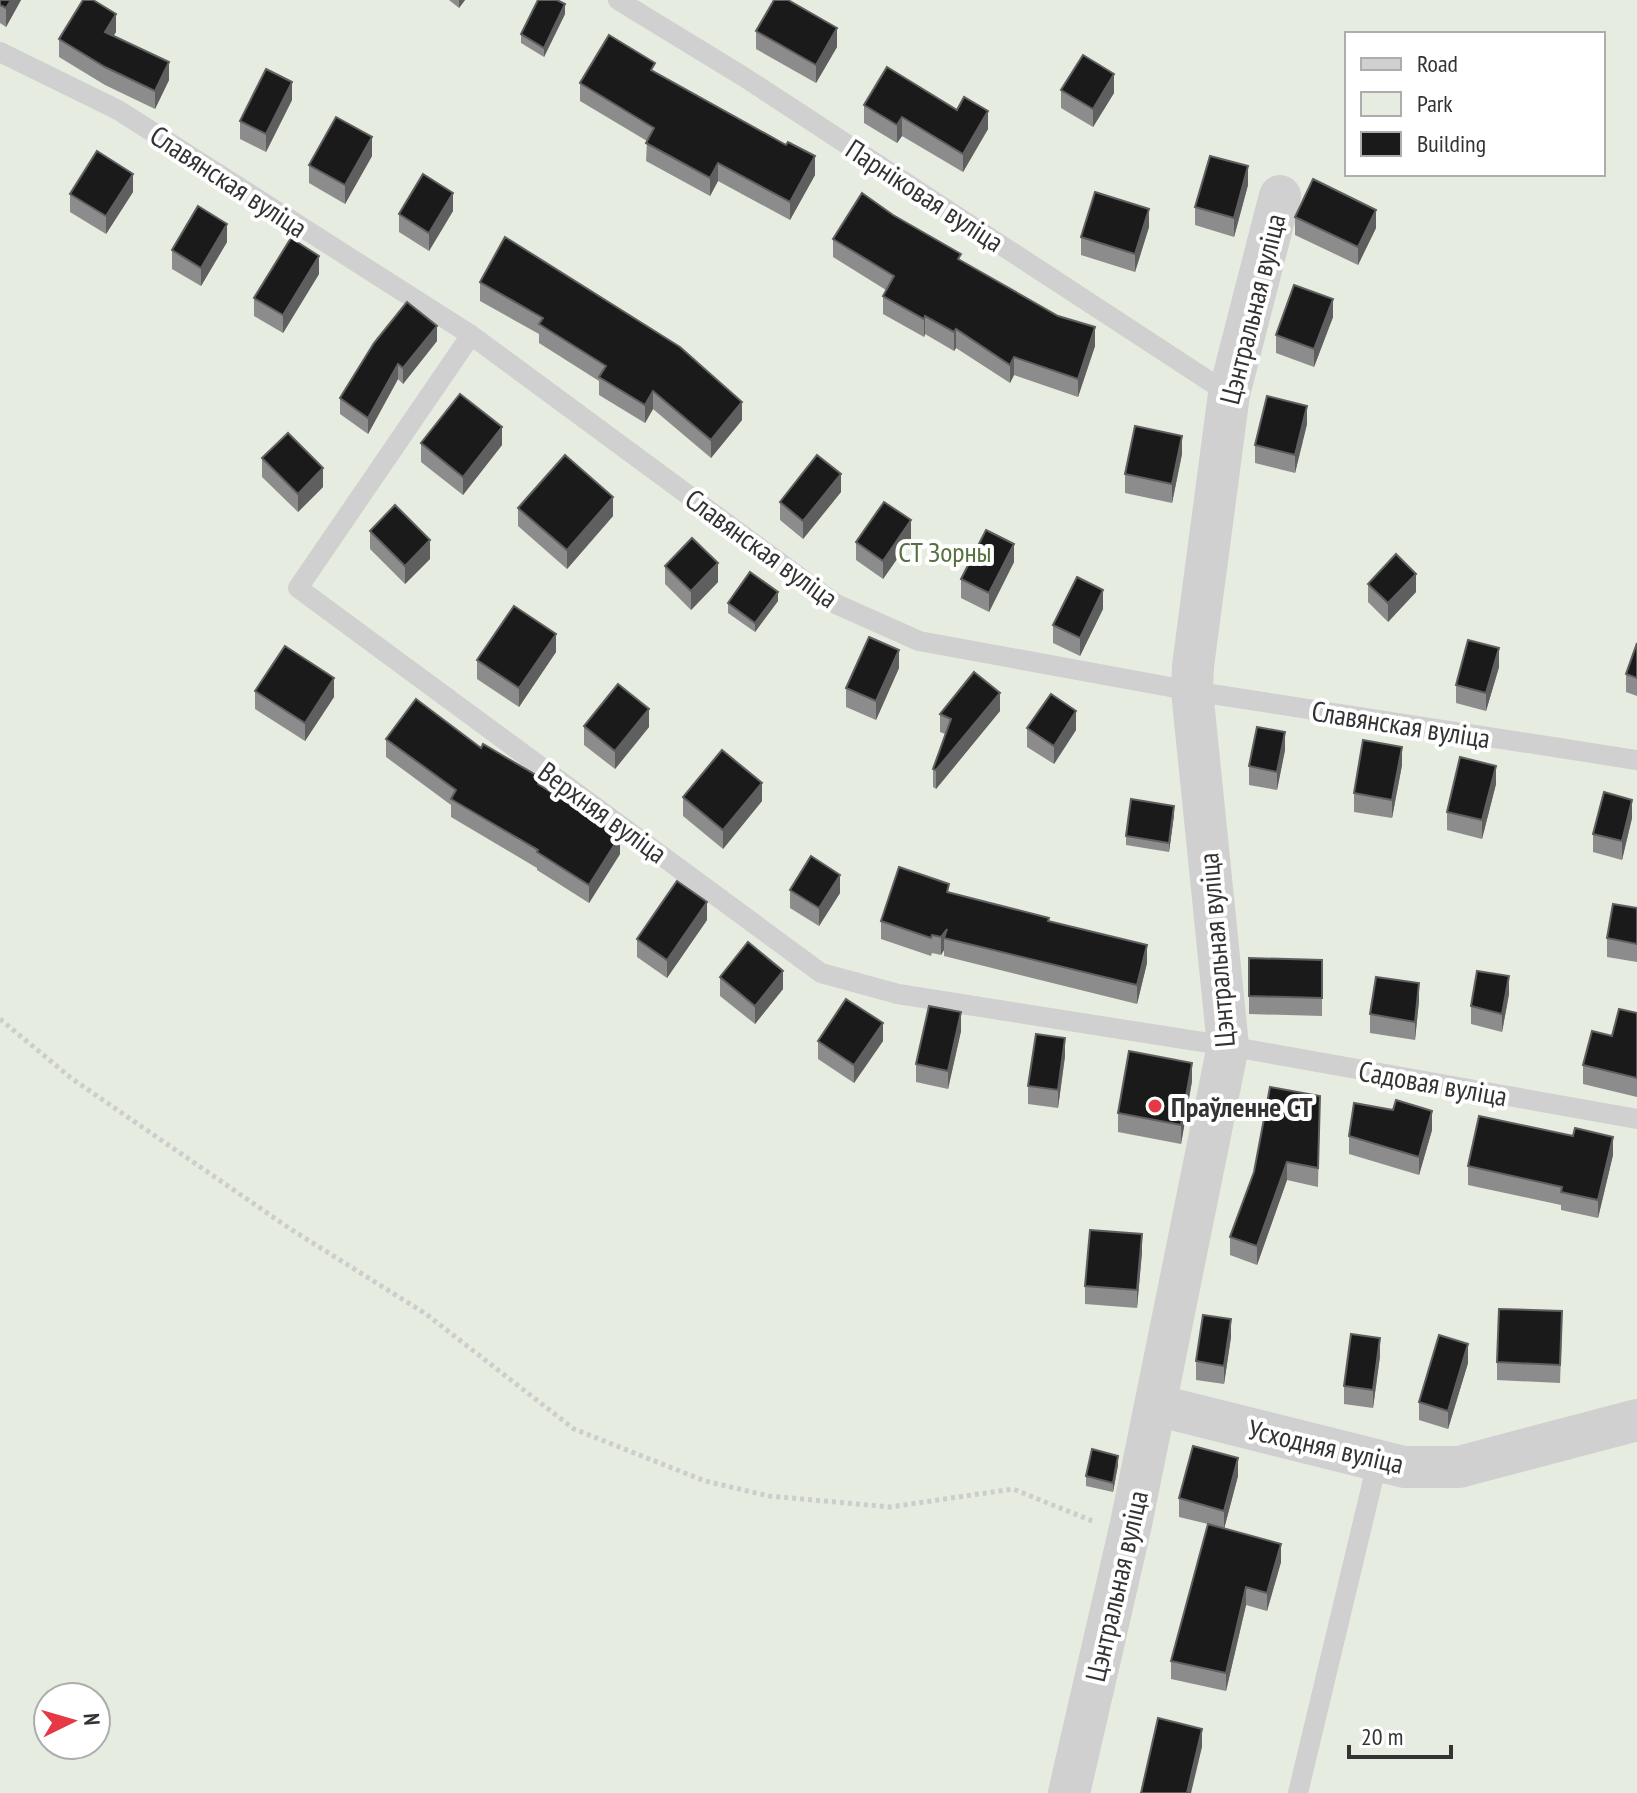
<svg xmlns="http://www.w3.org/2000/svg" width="1637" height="1793" font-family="'PT Sans Narrow',sans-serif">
	<rect width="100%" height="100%" fill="#fff"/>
	<path fill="#e6ecdf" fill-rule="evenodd" d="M 0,0 L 1637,0 L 1637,1793 L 0,1793 ZM 1347,34 L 1603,34 L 1603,174 L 1347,174 ZM 48,1697 L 96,1697 L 96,1745 L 48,1745 Z"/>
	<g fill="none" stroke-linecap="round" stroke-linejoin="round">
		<polyline stroke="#cdcdcd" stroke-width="5" stroke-dasharray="4 4" stroke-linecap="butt" points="0,1019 71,1078 289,1228 426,1314 574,1429 705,1481 769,1496 890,1507 1013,1489 1095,1522"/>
		<g stroke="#d0d0d0" stroke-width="20">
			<polyline points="618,0 744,77 1229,394"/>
			<polyline points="0,52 118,110 471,335 836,604 919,641 1192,691 1637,760"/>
			<polyline points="471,335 298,588 821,973 898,994 1228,1046 1637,1119"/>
			<polyline points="1298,1793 1378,1459"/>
		</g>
		<g stroke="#d0d0d0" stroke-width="42">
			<polyline points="1156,1405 1404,1467 1459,1467 1637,1420"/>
			<polyline points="1069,1793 1131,1524 1228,1046 1192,691 1193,666 1229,394 1280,196"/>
		</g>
	</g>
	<g fill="#8c8c8c">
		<polygon points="0,0 21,0 6,27 0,23"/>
		<polygon points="449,0 465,0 459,8"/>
		<polygon points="565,14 544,57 521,43 521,34"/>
		<polygon points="756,31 837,47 816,83 756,49"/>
		<polygon points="116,32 113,36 169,80 155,109 105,85 59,57 59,39"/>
		<polygon points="655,73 815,175 790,220 718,181 710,196 646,161 647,141 580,101 580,83"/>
		<polygon points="1061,90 1114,93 1093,127 1061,108"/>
		<polygon points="292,100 266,152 240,139 240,121"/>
		<polygon points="864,105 988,129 963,172 902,136 897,143 864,123"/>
		<polygon points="372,156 345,204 309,183 309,165"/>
		<polygon points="1248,185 1234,237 1195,225 1195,207"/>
		<polygon points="133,192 106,234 70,212 70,194"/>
		<polygon points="453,211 429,251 399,232 399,214"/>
		<polygon points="1295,217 1376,228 1358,265 1295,235"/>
		<polygon points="1149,227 1135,272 1081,255 1081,237"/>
		<polygon points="833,239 961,261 1095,346 1078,397 1014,375 1010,383 956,348 954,351 925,334 924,337 883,314 883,296 886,290 833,257"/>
		<polygon points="227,242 201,286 172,269 172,250"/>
		<polygon points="319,274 283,333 254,316 254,298"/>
		<polygon points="480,282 742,420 711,458 653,409 645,423 599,395 599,381 539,343 539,334 480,301"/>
		<polygon points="1333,317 1314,367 1276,353 1276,335"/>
		<polygon points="437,341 403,384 398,379 368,434 340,414 340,398"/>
		<polygon points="1307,424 1295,473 1255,463 1255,445"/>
		<polygon points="421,443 502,445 463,495 421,462"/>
		<polygon points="1182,454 1172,503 1125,493 1125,474"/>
		<polygon points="262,458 323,487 298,512 262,477"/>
		<polygon points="841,492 803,539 780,520 780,502"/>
		<polygon points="518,508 613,516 567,569 518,526"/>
		<polygon points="370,531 430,559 405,584 370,549"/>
		<polygon points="911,539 883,579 856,560 856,542"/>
		<polygon points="1014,562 989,612 961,598 961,579"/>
		<polygon points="665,566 718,582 691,610 665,584"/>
		<polygon points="1368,584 1416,592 1388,622 1368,602"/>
		<polygon points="778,601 755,632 728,613 728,603"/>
		<polygon points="1103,609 1080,656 1053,643 1053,625"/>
		<polygon points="1637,643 1637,696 1626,692 1626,674"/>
		<polygon points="556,652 519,707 477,679 477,660"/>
		<polygon points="1499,667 1486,711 1456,703 1456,685"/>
		<polygon points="899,668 876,720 846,707 846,688"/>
		<polygon points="255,691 334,697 305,741 255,709"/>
		<polygon points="1000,711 936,789 933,787 933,769 945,734 940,732 940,714"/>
		<polygon points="584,726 649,727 615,769 584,745"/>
		<polygon points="1027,728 1076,730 1054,764 1027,747"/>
		<polygon points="386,739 481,748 541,786 620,854 589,903 537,870 537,868 451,817 451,805 386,757"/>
		<polygon points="1285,750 1277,790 1249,785 1249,766"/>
		<polygon points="1402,765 1392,818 1354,812 1354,793"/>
		<polygon points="1496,784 1482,839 1447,830 1447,812"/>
		<polygon points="683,797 762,801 723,849 683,816"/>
		<polygon points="1174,815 1169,852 1126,845 1126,836"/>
		<polygon points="1632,818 1622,860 1593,852 1593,834"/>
		<polygon points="790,890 840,893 819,926 790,908"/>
		<polygon points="949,892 1049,921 1147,963 1137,1004 944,956 944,950 941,955 932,953 931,956 881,939 881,921"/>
		<polygon points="1637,908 1637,962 1607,957 1607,938"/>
		<polygon points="707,920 667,978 637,957 637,939"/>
		<polygon points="1249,958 1322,960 1322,1016 1249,1014"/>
		<polygon points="720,977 783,989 755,1024 720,996"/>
		<polygon points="1509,994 1502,1032 1471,1024 1471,1006"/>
		<polygon points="1419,1001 1415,1040 1370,1033 1370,1014"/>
		<polygon points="1637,1013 1637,1097 1583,1084 1583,1065"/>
		<polygon points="961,1031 948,1089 916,1082 916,1064"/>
		<polygon points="818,1041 883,1041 854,1083 818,1059"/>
		<polygon points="1065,1056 1058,1108 1028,1104 1028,1086"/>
		<polygon points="1192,1081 1181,1144 1118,1132 1118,1113"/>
		<polygon points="1320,1096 1318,1187 1287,1180 1257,1265 1230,1255 1230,1237"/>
		<polygon points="1432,1130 1419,1175 1349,1154 1349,1136"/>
		<polygon points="1613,1155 1598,1218 1561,1210 1561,1205 1468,1185 1468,1166"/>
		<polygon points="1142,1252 1137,1308 1085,1304 1085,1286"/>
		<polygon points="1562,1330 1560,1383 1497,1380 1497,1362"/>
		<polygon points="1231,1337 1224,1384 1196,1380 1196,1361"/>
		<polygon points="1380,1356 1373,1408 1344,1404 1344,1386"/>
		<polygon points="1468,1363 1448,1429 1419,1420 1419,1402"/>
		<polygon points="1118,1465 1113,1492 1086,1486 1086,1476"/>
		<polygon points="1238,1476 1224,1529 1281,1562 1267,1611 1246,1605 1226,1691 1171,1679 1171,1661 1208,1524 1179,1517 1179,1498"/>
	</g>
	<g fill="#5f5f5f">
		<polygon points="11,0 21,0 6,27 6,8"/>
		<polygon points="459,0 465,0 459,8"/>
		<polygon points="565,4 565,14 544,57 544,48"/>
		<polygon points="116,14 116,32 105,50 105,32"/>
		<polygon points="837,28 837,47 816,83 816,65"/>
		<polygon points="169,62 169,80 155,109 155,91"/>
		<polygon points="1114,74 1114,93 1093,127 1093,109"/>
		<polygon points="292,82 292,100 266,152 266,134"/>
		<polygon points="988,111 988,129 963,172 963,154"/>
		<polygon points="902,117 902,136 897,143 897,125"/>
		<polygon points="372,137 372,156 345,204 345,185"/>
		<polygon points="815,156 815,175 790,220 790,202"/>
		<polygon points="718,163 718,181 710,196 710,178"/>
		<polygon points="1248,166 1248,185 1234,237 1234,218"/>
		<polygon points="133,174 133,192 106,234 106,216"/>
		<polygon points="453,193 453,211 429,251 429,233"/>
		<polygon points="1149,209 1149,227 1135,272 1135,254"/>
		<polygon points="1376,210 1376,228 1358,265 1358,247"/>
		<polygon points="227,224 227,242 201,286 201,268"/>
		<polygon points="319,256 319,274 283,333 283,315"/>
		<polygon points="1333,299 1333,317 1314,367 1314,349"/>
		<polygon points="925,316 925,334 924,337 924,319"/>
		<polygon points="437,326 437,341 403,384 403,368"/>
		<polygon points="1095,327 1095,346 1078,397 1078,379"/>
		<polygon points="956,329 956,348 954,351 954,332"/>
		<polygon points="1014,357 1014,375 1010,383 1010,365"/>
		<polygon points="398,364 398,379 368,434 368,418"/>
		<polygon points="653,391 653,409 645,423 645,405"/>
		<polygon points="742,402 742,420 711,458 711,440"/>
		<polygon points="1307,406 1307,424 1295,473 1295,455"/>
		<polygon points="502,427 502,445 463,495 463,477"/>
		<polygon points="1182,436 1182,454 1172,503 1172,484"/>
		<polygon points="323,468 323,487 298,512 298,494"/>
		<polygon points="841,474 841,492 803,539 803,521"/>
		<polygon points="613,497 613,516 567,569 567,550"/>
		<polygon points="911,520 911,539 883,579 883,561"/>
		<polygon points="430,540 430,559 405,584 405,566"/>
		<polygon points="1014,544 1014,562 989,612 989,593"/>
		<polygon points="718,563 718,582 691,610 691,591"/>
		<polygon points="1416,574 1416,592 1388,622 1388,603"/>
		<polygon points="1103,590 1103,609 1080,656 1080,638"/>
		<polygon points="778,592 778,601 755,632 755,623"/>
		<polygon points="556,634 556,652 519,707 519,688"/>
		<polygon points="1499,648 1499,667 1486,711 1486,693"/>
		<polygon points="899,650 899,668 876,720 876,701"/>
		<polygon points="334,678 334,697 305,741 305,723"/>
		<polygon points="1000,693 1000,711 936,789 936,770"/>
		<polygon points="649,709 649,727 615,769 615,751"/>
		<polygon points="1076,711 1076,730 1054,764 1054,746"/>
		<polygon points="1285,732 1285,750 1277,790 1277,772"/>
		<polygon points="1402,747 1402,765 1392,818 1392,800"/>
		<polygon points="1496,766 1496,784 1482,839 1482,820"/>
		<polygon points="762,783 762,801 723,849 723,830"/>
		<polygon points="1632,800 1632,818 1622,860 1622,841"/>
		<polygon points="1174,806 1174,815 1169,852 1169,843"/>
		<polygon points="620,836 620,854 589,903 589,885"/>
		<polygon points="840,875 840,893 819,926 819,908"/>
		<polygon points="707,902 707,920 667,978 667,960"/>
		<polygon points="947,929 944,938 944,950 941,955 941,937"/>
		<polygon points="1147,945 1147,963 1137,1004 1137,985"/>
		<polygon points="783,971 783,989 755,1024 755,1006"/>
		<polygon points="1509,976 1509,994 1502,1032 1502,1014"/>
		<polygon points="1419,983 1419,1001 1415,1040 1415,1022"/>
		<polygon points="961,1012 961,1031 948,1089 948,1071"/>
		<polygon points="883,1023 883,1041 854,1083 854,1065"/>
		<polygon points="1065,1038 1065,1056 1058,1108 1058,1090"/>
		<polygon points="1192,1063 1192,1081 1181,1144 1181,1125"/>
		<polygon points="1432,1111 1432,1130 1419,1175 1419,1157"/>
		<polygon points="1613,1137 1613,1155 1598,1218 1598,1200"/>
		<polygon points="1287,1162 1287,1180 1257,1265 1257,1246"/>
		<polygon points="1142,1234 1142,1252 1137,1308 1137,1290"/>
		<polygon points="1231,1319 1231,1337 1224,1384 1224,1366"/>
		<polygon points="1380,1338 1380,1356 1373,1408 1373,1390"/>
		<polygon points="1468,1344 1468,1363 1448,1429 1448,1411"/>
		<polygon points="1118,1456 1118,1465 1113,1492 1113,1483"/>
		<polygon points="1238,1458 1238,1476 1224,1529 1224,1511"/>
		<polygon points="1281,1544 1281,1562 1267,1611 1267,1593"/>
		<polygon points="1246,1587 1246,1605 1226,1691 1226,1673"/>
		<polygon points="1202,1729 1202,1747 1191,1793 1187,1793"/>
	</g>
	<g fill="#1a1a1a" stroke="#5f5f5f" stroke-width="2">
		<polygon points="0,0 11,0 6,8 0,5"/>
		<polygon points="83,0 93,0 116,14 105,32 169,62 155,91 105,67 59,39"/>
		<polygon points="538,0 557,0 565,4 544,48 521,34"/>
		<polygon points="774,0 788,0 837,28 816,65 756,31"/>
		<polygon points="609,35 655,63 651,70 786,145 788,142 815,156 790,202 718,163 710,178 646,143 654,128 580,83"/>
		<polygon points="1083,55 1114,74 1093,109 1061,90"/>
		<polygon points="887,67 957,110 964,97 988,111 963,154 902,117 897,125 864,105"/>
		<polygon points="266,69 292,82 266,134 240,121"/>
		<polygon points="336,117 372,137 345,185 309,165"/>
		<polygon points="97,151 133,174 106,216 70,194"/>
		<polygon points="1210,156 1248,166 1234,218 1195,207"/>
		<polygon points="423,174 453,193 429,233 399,214"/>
		<polygon points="1313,179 1376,210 1358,247 1295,217"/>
		<polygon points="1095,192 1149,209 1135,254 1081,237"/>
		<polygon points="862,193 893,215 961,254 958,259 1058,316 1095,327 1078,379 1014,357 1010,365 956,329 954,332 925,316 924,319 883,296 894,276 833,239"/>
		<polygon points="198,206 227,224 201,268 172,250"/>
		<polygon points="505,237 680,347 742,402 711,440 653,391 645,405 599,377 606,366 539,324 543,318 480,282"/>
		<polygon points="291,238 319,256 283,315 254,298"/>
		<polygon points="1294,285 1333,299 1314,349 1276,335"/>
		<polygon points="407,302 437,326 403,368 398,364 368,418 340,398 374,343"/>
		<polygon points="460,394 502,427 463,477 421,443"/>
		<polygon points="1267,396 1307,406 1295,455 1255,445"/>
		<polygon points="1135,426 1182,436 1172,484 1125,474"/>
		<polygon points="288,433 323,468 298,494 262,458"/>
		<polygon points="565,455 613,497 567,550 518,508"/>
		<polygon points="817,455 841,474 803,521 780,502"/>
		<polygon points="884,502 911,520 883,561 856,542"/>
		<polygon points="395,505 430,540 405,566 370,531"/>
		<polygon points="986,530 1014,544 989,593 961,579"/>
		<polygon points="692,538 718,563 691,591 665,566"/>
		<polygon points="1396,554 1416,574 1388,603 1368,584"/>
		<polygon points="750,572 778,592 755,623 728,603"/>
		<polygon points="1077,577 1103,590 1080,638 1053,625"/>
		<polygon points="514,606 556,634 519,688 477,660"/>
		<polygon points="869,637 899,650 876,701 846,688"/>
		<polygon points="1468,640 1499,648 1486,693 1456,685"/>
		<polygon points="1637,643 1637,678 1626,674"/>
		<polygon points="285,646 334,678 305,723 255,691"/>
		<polygon points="974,672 1000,693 936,770 933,769 951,719 940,714"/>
		<polygon points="618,684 649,709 615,751 584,726"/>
		<polygon points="1051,694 1076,711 1054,746 1027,728"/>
		<polygon points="416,699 481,748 483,744 541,778 538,784 620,836 589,885 537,852 538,850 451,799 456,790 386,739"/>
		<polygon points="1257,727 1285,732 1277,772 1249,766"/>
		<polygon points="1363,740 1402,747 1392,800 1354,793"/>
		<polygon points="722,750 762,783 723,830 683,797"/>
		<polygon points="1460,757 1496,766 1482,820 1447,812"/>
		<polygon points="1604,792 1632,800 1622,841 1593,834"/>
		<polygon points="1131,799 1174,806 1169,843 1126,836"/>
		<polygon points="811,856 840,875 819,908 790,890"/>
		<polygon points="899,867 949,884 947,892 1049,918 1048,921 1147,945 1137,985 944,938 947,929 941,937 932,935 931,938 881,921"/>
		<polygon points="677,881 707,902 667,960 637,939"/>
		<polygon points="1613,904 1637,908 1637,944 1607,938"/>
		<polygon points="748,942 783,971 755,1006 720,977"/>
		<polygon points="1249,958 1322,960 1322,998 1249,996"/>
		<polygon points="1477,971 1509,976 1502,1014 1471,1006"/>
		<polygon points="1376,977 1419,983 1415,1022 1370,1014"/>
		<polygon points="846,999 883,1023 854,1065 818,1041"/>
		<polygon points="929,1006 961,1012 948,1071 916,1064"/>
		<polygon points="1619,1009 1637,1013 1637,1078 1583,1065 1592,1031 1612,1036"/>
		<polygon points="1036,1034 1065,1038 1058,1090 1028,1086"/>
		<polygon points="1129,1051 1192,1063 1181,1125 1118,1113"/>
		<polygon points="1270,1087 1320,1096 1318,1168 1287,1162 1257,1246 1230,1237 1254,1172"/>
		<polygon points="1396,1100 1432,1111 1419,1157 1349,1136 1354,1103 1393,1110"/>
		<polygon points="1479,1116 1573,1136 1575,1128 1613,1137 1598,1200 1561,1192 1562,1187 1468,1166"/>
		<polygon points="1090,1230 1142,1234 1137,1290 1085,1286"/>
		<polygon points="1499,1309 1562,1311 1560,1365 1497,1362"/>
		<polygon points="1203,1315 1231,1319 1224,1366 1196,1361"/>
		<polygon points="1351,1334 1380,1338 1373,1390 1344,1386"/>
		<polygon points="1439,1335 1468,1344 1448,1411 1419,1402"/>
		<polygon points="1193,1446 1238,1458 1224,1511 1179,1498"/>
		<polygon points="1092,1449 1118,1456 1113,1483 1086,1476"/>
		<polygon points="1208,1524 1281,1544 1267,1593 1246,1587 1226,1673 1171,1661"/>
		<polygon points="1158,1718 1202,1729 1187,1793 1141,1793"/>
	</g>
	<circle fill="#e63946" stroke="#fff" stroke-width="3" cx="1155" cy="1106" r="8"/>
	<g text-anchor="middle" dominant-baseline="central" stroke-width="8" stroke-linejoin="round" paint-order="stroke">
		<g font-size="28" fill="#333" stroke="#fff">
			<text transform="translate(229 181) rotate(33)">Славянская вуліца</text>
			<text transform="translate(925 195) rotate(33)">Парніковая вуліца</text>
			<text transform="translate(1252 309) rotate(-76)">Цэнтральная вуліца</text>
			<text transform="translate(762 548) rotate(36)">Славянская вуліца</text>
			<text transform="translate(1401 724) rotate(9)">Славянская вуліца</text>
			<text transform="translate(603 812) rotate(36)">Верхняя вуліца</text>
			<text transform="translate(1216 950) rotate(-95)">Цэнтральная вуліца</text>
			<text transform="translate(1433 1083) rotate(10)">Садовая вуліца</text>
			<text transform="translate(1326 1446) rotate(13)">Усходняя вуліца</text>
			<text transform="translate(1116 1586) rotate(-77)">Цэнтральная вуліца</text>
		</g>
		<g font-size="28" fill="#56703f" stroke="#fff">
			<text x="945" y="551">СТ Зорны</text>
		</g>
		<g font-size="28" font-weight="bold" fill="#333" stroke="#fff" text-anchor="start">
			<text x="1171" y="1106">Праўленне СТ</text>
		</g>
	</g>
	<rect x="1345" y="32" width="260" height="144" fill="#ffffff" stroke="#adadad" stroke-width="2"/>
	<rect x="1361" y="58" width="40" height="12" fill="#d0d0d0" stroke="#adadad" stroke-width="2"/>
	<text x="1417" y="72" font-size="24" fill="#333333">Road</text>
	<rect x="1361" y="92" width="40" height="24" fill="#e6ecdf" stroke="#adadad" stroke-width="2"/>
	<text x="1417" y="112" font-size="24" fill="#333333">Park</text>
	<rect x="1361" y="132" width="40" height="24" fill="#1a1a1a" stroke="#adadad" stroke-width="2"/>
	<text x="1417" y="152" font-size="24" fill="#333333">Building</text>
	<g transform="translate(72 1721) rotate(85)"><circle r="38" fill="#ffffff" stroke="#adadad" stroke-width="2"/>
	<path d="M0-6L14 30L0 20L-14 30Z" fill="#e63946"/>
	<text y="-12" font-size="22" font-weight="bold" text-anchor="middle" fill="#333333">N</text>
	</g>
	<path d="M1349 1745v12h102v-12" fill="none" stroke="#333333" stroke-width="4"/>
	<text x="1361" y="1745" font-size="24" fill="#333333" stroke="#ffffff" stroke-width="6" paint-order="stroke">20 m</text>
</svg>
